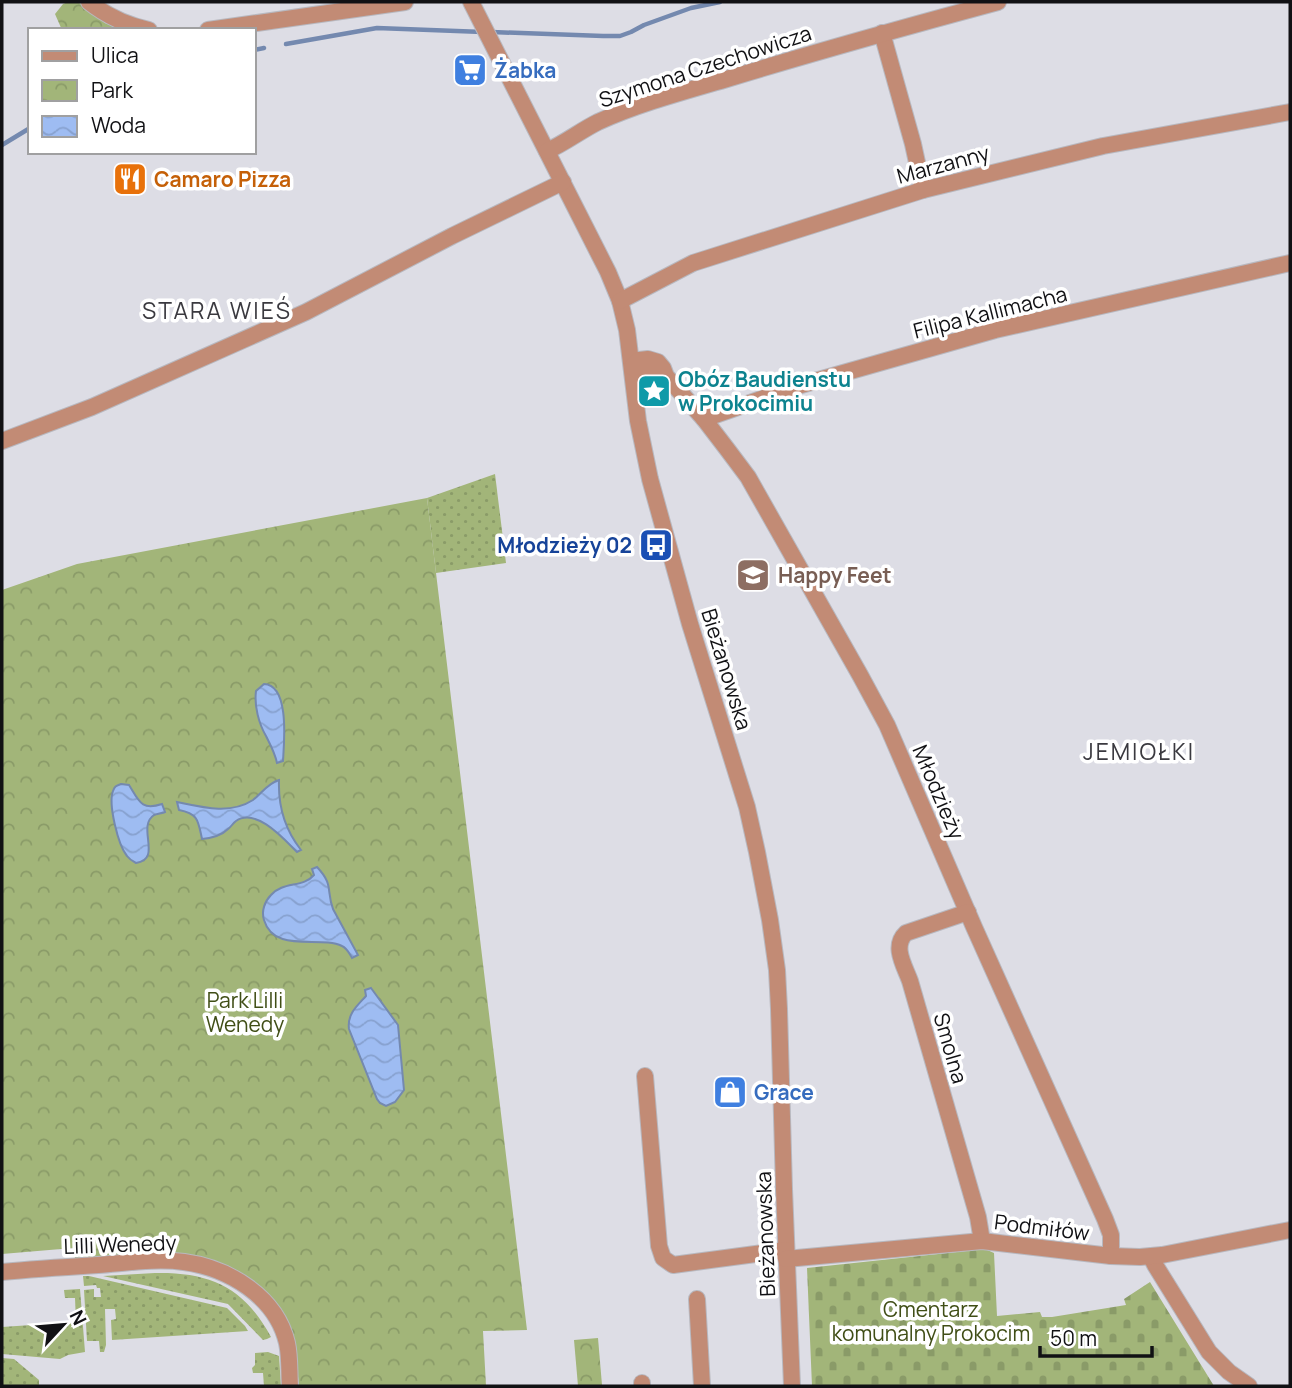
<svg xmlns="http://www.w3.org/2000/svg" width="1292" height="1388" font-family="Manrope,sans-serif">
	<defs>
		<pattern id="grass-dots" width="8" height="8" patternUnits="userSpaceOnUse" patternTransform="scale(1.75)"><rect width="8" height="8" fill="#a2b579"/><path d="M2 2h.1M6 6h.1" fill="none" stroke="#8a9b68" stroke-width="1.8" stroke-linecap="round"/></pattern>
		<pattern id="cemetery-stones" width="16" height="16" patternUnits="userSpaceOnUse" patternTransform="scale(1.75)"><rect width="16" height="16" fill="#a2b579"/><path d="M2 7V4a2 2 0 0 1 4 0v3zM10 15v-3a2 2 0 0 1 4 0v3z" fill="#8a9b68"/></pattern>
		<pattern id="park-crowns" width="20" height="18" patternUnits="userSpaceOnUse" patternTransform="scale(1.75)"><rect width="20" height="18" fill="#a2b579"/><path d="M2 6a3 3 0 1 1 6 0M12 15a3 3 0 1 1 6 0" fill="none" stroke="#8a9b68"/></pattern>
		<pattern id="water-waves" width="16" height="10" patternUnits="userSpaceOnUse" patternTransform="scale(1.75)"><rect width="16" height="10" fill="#9ebcf2"/><path d="M0 5q4-4 8 0t8 0" fill="none" stroke="#87a1cf"/></pattern>
	</defs>
	<rect width="100%" height="100%" fill="#dddde5"/>
	<g fill="url(#grass-dots)">
		<polygon points="495,474 506,563 436,573 427,498"/>
		<path d="M 155,1273 C 210,1272 244,1287 271,1337 L 267,1339 L 263,1340 L 228,1304 L 103,1276 Z"/>
		<polygon points="83,1276 89,1276 227,1308 245,1326 248,1331 112,1340 111,1320 116,1319 115,1309 105,1309 106,1345 104,1352 100,1352 99,1341 87,1341 84,1290 94,1289 94,1297 101,1297 100,1288 97,1288 96,1285 84,1286"/>
		<polygon points="80,1289 85,1352 68,1355 60,1359 2,1354 2,1327 76,1322 75,1298 65,1298 64,1290"/>
		<polygon points="268,1352 279,1356 281,1386 264,1386 263,1373 253,1373 252,1368 255,1365 255,1353"/>
		<polygon points="2,1358 14,1359 39,1380 39,1386 2,1386"/>
	</g>
	<polygon fill="url(#cemetery-stones)" points="985,1249 994,1253 997,1316 1040,1312 1042,1317 1052,1317 1126,1305 1124,1299 1150,1282 1214,1386 812,1386 807,1268"/>
	<g fill="url(#park-crowns)">
		<polygon points="68,2 78,2 105,23 121,30 62,30 55,14 63,4"/>
		<polygon points="427,498 527,1330 483,1331 486,1386 299,1386 295,1347 253,1282 229,1266 176,1253 75,1258 73,1248 2,1254 2,590 77,564"/>
		<polygon points="598,1338 602,1385 578,1386 574,1340"/>
	</g>
	<g fill="url(#water-waves)" stroke="#7489af" stroke-width="2">
		<path d="M 264,684 C 290,685 284,743 283,761 L 277,763 C 275,753 271,746 266,736 C 259,724 254,706 256,691 Z"/>
		<path d="M 279,780 C 278,807 285,830 301,850 L 297,852 C 284,839 256,807 236,821 C 232,824 232,826 228,829 C 221,836 212,838 202,839 C 198,821 199,814 179,810 L 177,802 C 201,807 230,815 253,800 C 261,794 268,783 279,780 Z"/>
		<path d="M 121,784 L 129,785 C 139,801 141,811 162,804 L 165,812 C 163,813 156,814 154,815 C 136,827 163,859 136,863 C 132,861 130,860 127,856 C 118,845 108,804 113,791 C 115,786 116,786 121,784 Z"/>
		<path d="M 317,867 C 334,885 326,890 333,909 L 358,955 L 352,958 C 349,953 347,948 342,946 C 320,935 274,954 264,920 C 261,911 265,901 271,895 C 283,881 303,888 314,875 L 312,869 Z"/>
		<path d="M 371,988 L 398,1025 L 404,1090 L 395,1102 L 386,1106 L 380,1103 L 377,1099 L 349,1029 C 347,1014 357,1006 366,996 L 365,990 Z"/>
	</g>
	<g fill="none" stroke-linecap="round" stroke-linejoin="round">
		<g stroke="#7489af" stroke-width="4.5">
			<polyline points="492,32 603,36 620,36 631,32 644,25 691,8 720,2"/>
			<polyline points="286,44 377,28 483,32"/>
			<polyline points="254,50 264,48"/>
			<polyline points="2,145 30,128"/>
		</g>
		<g stroke="#b8b8bf" stroke-width="18">
			<g id="minor">
				<path d="M 89,2 C 108,17 126,25 149,30"/>
				<polyline points="471,2 608,272 620,301 627,330 638,421 650,479 690,624 747,807 757,852 770,920 777,970 779,1009 784,1189 792,1386"/>
				<polyline points="208,30 405,2"/>
				<polyline points="882,33 913,144 923,190"/>
				<path d="M 547,151 C 565,143 580,131 598,122 C 640,103 686,91 730,78 C 819,51 909,26 998,2"/>
				<polyline points="620,301 693,263 923,190 1103,146 1290,112"/>
				<polyline points="666,376 642,374 632,367 639,360 648,359 658,362 663,368 666,376 704,419 727,449 748,477 860,675 887,725 974,927 1105,1219 1111,1235 1111,1256"/>
				<polyline points="704,419 801,385 995,330 1290,263"/>
				<polyline points="2,441 92,407 306,312 452,236 563,182"/>
				<path d="M 968,912 L 906,933 C 892,946 904,965 910,981 L 978,1217 L 982,1241"/>
				<polyline points="645,1076 659,1246 663,1258 673,1265 786,1250"/>
				<polyline points="1151,1257 1155,1265 1209,1352 1229,1372 1249,1386"/>
				<polyline points="786,1259 982,1241 1111,1256 1140,1257 1162,1255 1290,1230"/>
				<path d="M 2,1272 C 34,1269 66,1267 98,1265 C 126,1263 156,1258 184,1262 C 228,1268 276,1296 287,1343 C 290,1357 289,1372 290,1386"/>
				<polyline points="697,1299 702,1386"/>
				<polyline points="642,1383 642,1386"/>
			</g>
		</g>
		<use href="#minor" stroke="#c28b75" stroke-width="16"/>
	</g>
	<defs>
		<g id="supermarket-square" transform="scale(1.75)"><rect x="-9" y="-9" width="18" height="18" rx="4" fill="#3f7fe0" stroke="#fff"/><path d="M-6-5.5h2.5l.6 2H6L4.5 2H-2.5L-4.4-4H-6ZM-1.5 3.2a1.3 1.3 0 1 0 .1 0ZM3 3.2a1.3 1.3 0 1 0 .1 0Z" fill="#fff"/></g>
		<g id="restaurant-square" transform="scale(1.75)"><rect x="-9" y="-9" width="18" height="18" rx="4" fill="#e8710a" stroke="#fff"/><path d="M-5-6h1v4h1v-4h1v4h1v-4h1v5L-1.5 .5V6h-2V.5L-5-1ZM5-6V6H3V1.5H1.5Q1.5-4 5-6Z" fill="#fff"/></g>
		<g id="sight-square" transform="scale(1.75)"><rect x="-9" y="-9" width="18" height="18" rx="4" fill="#0f9aa8" stroke="#fff"/><path d="M0-6L1.8-2.2L6-1.7L2.9 1.2L3.7 5.4L0 3.3L-3.7 5.4L-2.9 1.2L-6-1.7L-1.8-2.2Z" fill="#fff"/></g>
		<g id="bus-square" transform="scale(1.75)"><rect x="-9" y="-9" width="18" height="18" rx="4" fill="#1a4fb4" stroke="#fff"/><path d="M-5-6H5V4H4V6H2V4H-2V6H-4V4H-5ZM-3.5-4V0h7V-4ZM-3.5 1.2v1.5H-2V1.2ZM2 1.2v1.5H3.5V1.2Z" fill="#fff"/></g>
		<g id="school-square" transform="scale(1.75)"><rect x="-9" y="-9" width="18" height="18" rx="4" fill="#8d6e63" stroke="#fff"/><path d="M0-5L7-2L0 1L-7-2ZM-4 1L0 2.5L4 1V4Q0 6-4 4Z" fill="#fff"/></g>
		<g id="shop-square" transform="scale(1.75)"><rect x="-9" y="-9" width="18" height="18" rx="4" fill="#3f7fe0" stroke="#fff"/><path d="M-5-2.5h2.3a2.7 3.5 0 0 1 5.4 0H5L5.5 6h-11ZM-1.5-2.5h3a1.5 2.3 0 0 0-3 0Z" fill="#fff"/></g>
	</defs>
	<g fill-rule="evenodd">
		<use href="#supermarket-square" x="470" y="70"/>
		<use href="#restaurant-square" x="130" y="179"/>
		<use href="#sight-square" x="654" y="391"/>
		<use href="#bus-square" x="656" y="545"/>
		<use href="#school-square" x="753" y="575"/>
		<use href="#shop-square" x="730" y="1092"/>
	</g>
	<g text-anchor="middle" dominant-baseline="central" stroke-width="7" stroke-linejoin="round" paint-order="stroke">
		<g font-size="21" fill="#111114" stroke="#fff">
			<text transform="translate(705 66) rotate(-18)">Szymona Czechowicza</text>
			<text transform="translate(943 164) rotate(-15)">Marzanny</text>
			<text transform="translate(990 312) rotate(-14)">Filipa Kallimacha</text>
			<text transform="translate(727 669) rotate(73)">Bieżanowska</text>
			<text transform="translate(939 792) rotate(67)">Młodzieży</text>
			<text transform="translate(951 1048) rotate(74)">Smolna</text>
			<text transform="translate(1042 1227) rotate(7)">Podmiłów</text>
			<text transform="translate(765 1234) rotate(-92)">Bieżanowska</text>
			<text transform="translate(120 1244) rotate(-2)">Lilli Wenedy</text>
		</g>
		<g font-size="21" font-weight="bold" fill="#366cbe" stroke="#fff" text-anchor="start">
			<text x="494" y="70">Żabka</text>
			<text x="754" y="1092">Grace</text>
		</g>
		<g font-size="21" font-weight="bold" fill="#c56008" stroke="#fff" text-anchor="start">
			<text x="154" y="179">Camaro Pizza</text>
		</g>
		<g font-size="21" font-weight="bold" fill="#0d838f" stroke="#fff" text-anchor="start">
			<text x="678" y="379">Obóz Baudienstu<tspan x="678" dy="24">w Prokocimiu</tspan></text>
		</g>
		<g font-size="21" font-weight="bold" fill="#164399" stroke="#fff" text-anchor="end">
			<text x="632" y="545">Młodzieży 02</text>
		</g>
		<g font-size="21" font-weight="bold" fill="#785e54" stroke="#fff" text-anchor="start">
			<text x="778" y="575">Happy Feet</text>
		</g>
		<g font-size="21" fill="#404e16" stroke="#fff">
			<text x="245" y="1000">Park Lilli<tspan x="245" dy="24">Wenedy</tspan></text>
			<text x="931" y="1309">Cmentarz<tspan x="931" dy="24">komunalny Prokocim</tspan></text>
		</g>
		<g font-size="23" letter-spacing="2" fill="#3a393f" stroke="#fff">
			<text x="217" y="310">STARA WIEŚ</text>
			<text x="1139" y="751">JEMIOŁKI</text>
		</g>
	</g>
	<rect width="1292" height="1388" fill="none" stroke="#111114" stroke-width="7"/>
	<rect x="28" y="28" width="228" height="126" fill="#ffffff" stroke="#a0a0a1" stroke-width="2"/>
	<rect x="42" y="51" width="35" height="10" fill="#c28b75" stroke="#a0a0a1" stroke-width="2"/>
	<text x="91" y="63" font-size="21" fill="#111114">Ulica</text>
	<rect x="42" y="80" width="35" height="21" fill="url(#park-crowns)" stroke="#a0a0a1" stroke-width="2"/>
	<text x="91" y="98" font-size="21" fill="#111114">Park</text>
	<rect x="42" y="116" width="35" height="21" fill="url(#water-waves)" stroke="#a0a0a1" stroke-width="2"/>
	<text x="91" y="133" font-size="21" fill="#111114">Woda</text>
	<g transform="translate(63 1325) rotate(64)" stroke="#ffffff" stroke-width="5" paint-order="stroke">
	<path d="M0-5L12 26L0 18L-12 26Z" fill="#111114"/>
	<text y="-10" font-size="19" font-weight="bold" text-anchor="middle" fill="#111114">N</text>
	</g>
	<path d="M1040 1346v10h112v-10" fill="none" stroke="#111114" stroke-width="3.5"/>
	<text x="1050" y="1346" font-size="21" fill="#111114" stroke="#ffffff" stroke-width="5" paint-order="stroke">50 m</text>
</svg>
